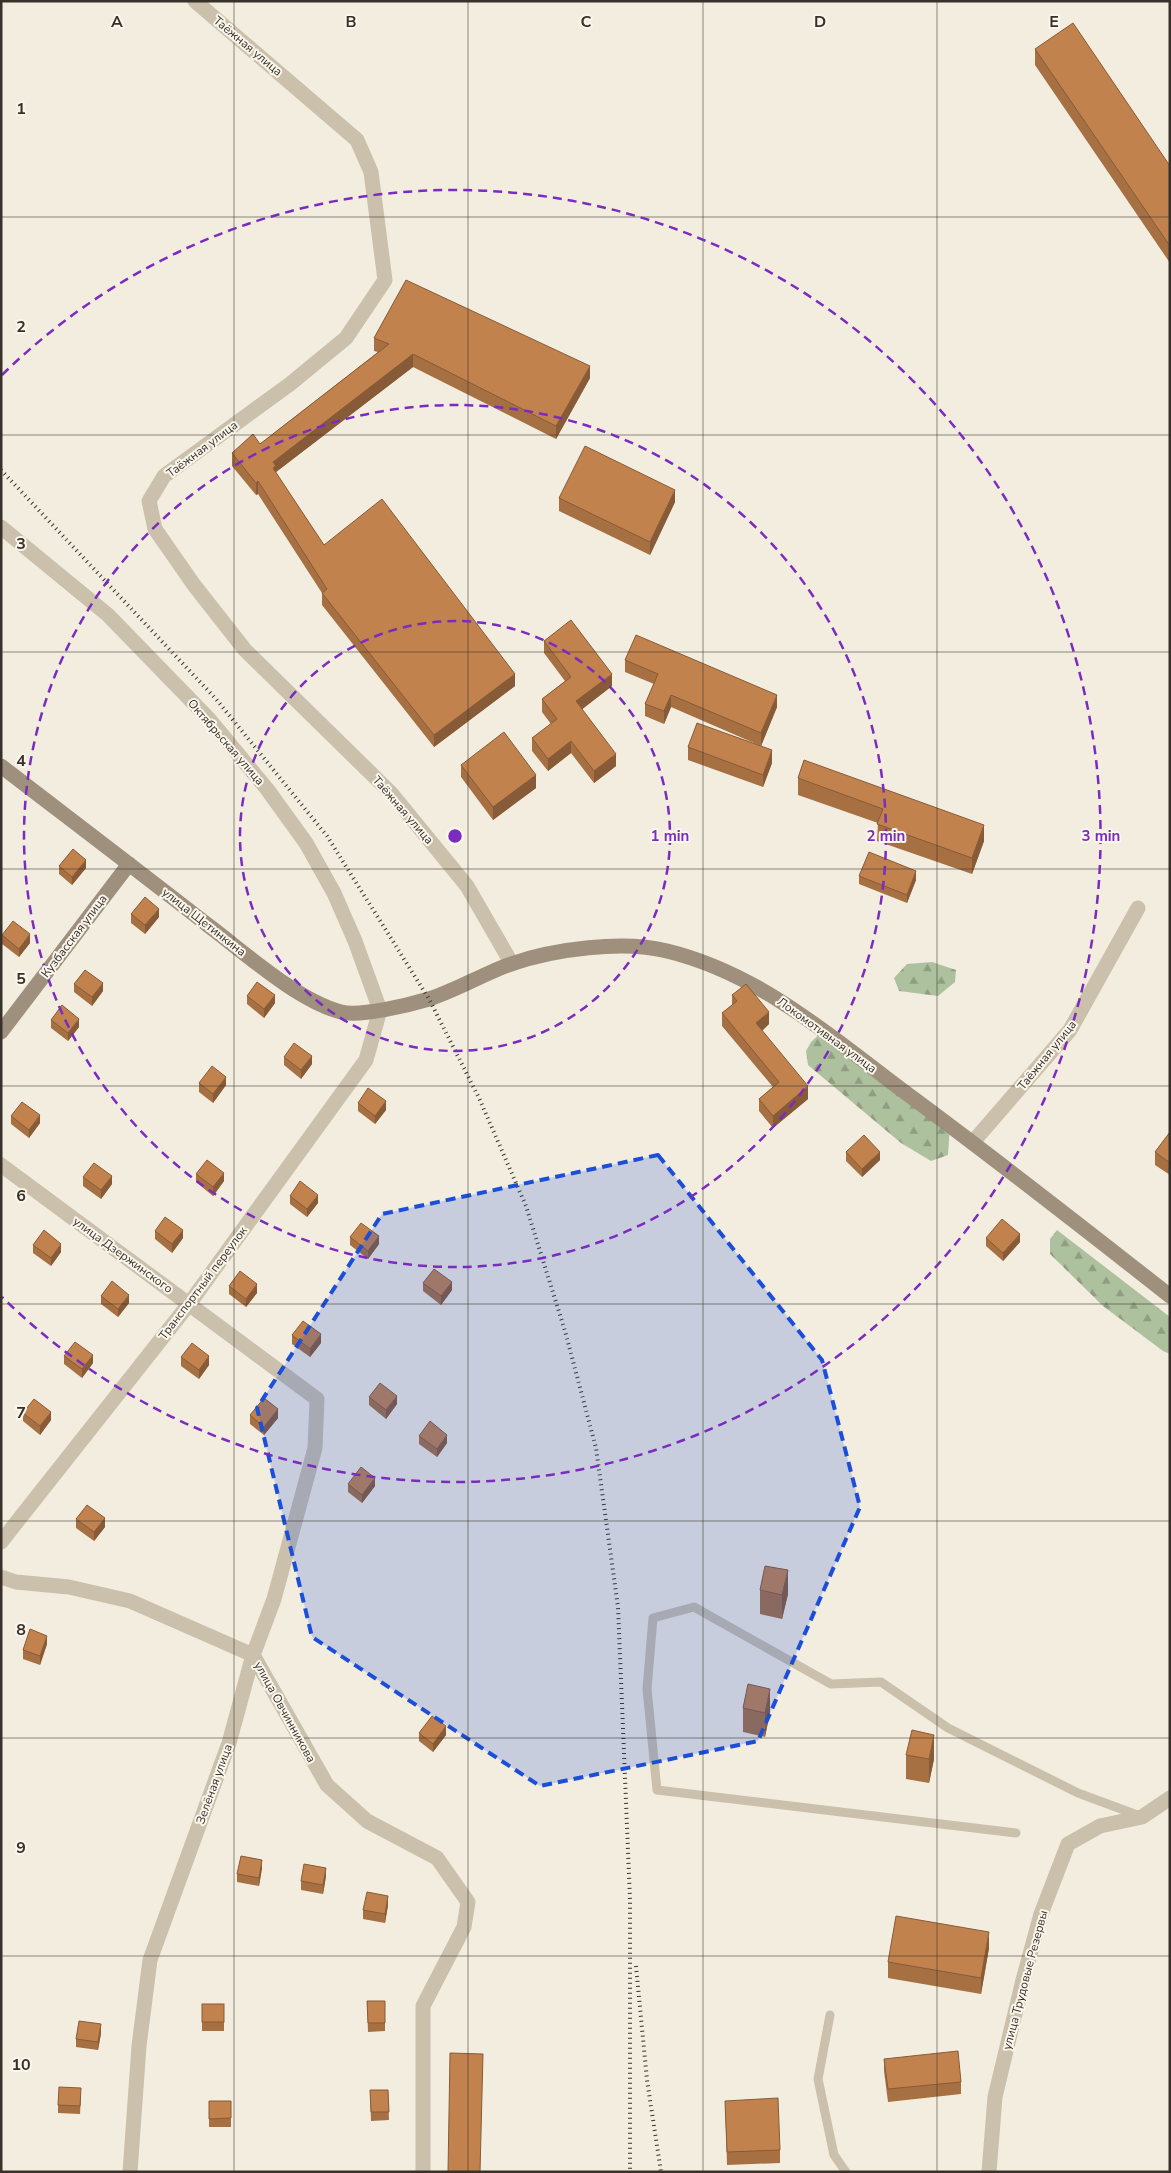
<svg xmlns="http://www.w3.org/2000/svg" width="1171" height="2173" font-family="'Nunito Sans',sans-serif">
	<defs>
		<pattern id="forest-firs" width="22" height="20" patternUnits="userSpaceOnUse" patternTransform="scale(1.25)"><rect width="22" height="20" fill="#aec19f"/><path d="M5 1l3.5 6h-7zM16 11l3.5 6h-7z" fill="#8f9d82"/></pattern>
	</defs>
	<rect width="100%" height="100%" fill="#f2eddf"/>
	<g fill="url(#forest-firs)">
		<polygon points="932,962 956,970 955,982 938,996 899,991 894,978 907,964"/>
		<polygon points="823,1031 950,1125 948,1155 931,1161 901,1143 808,1065 806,1051 811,1042"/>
		<polygon points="1057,1230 1170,1317 1170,1354 1163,1351 1103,1306 1050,1254 1050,1239"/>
	</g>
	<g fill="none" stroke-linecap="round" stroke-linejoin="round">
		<g stroke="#cac0ab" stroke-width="9">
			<polyline points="1016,1833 657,1790 647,1689 653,1618 694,1607 831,1684 881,1682 948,1728 1078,1793 1140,1816"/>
			<polyline points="830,2015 818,2079 834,2155 846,2172"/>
		</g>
		<g stroke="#cac0ab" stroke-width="15">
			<polyline points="195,1 357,140 371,172 385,280 346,338 290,384 164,476 149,501 155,529 194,585 245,650 391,793 467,886 512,964"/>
			<polyline points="1,527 108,615 209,719 267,789 306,843 334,893 355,941 380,1010 366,1060 189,1304 1,1542"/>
			<polyline points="973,1142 1070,1030 1138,908"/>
			<polyline points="1,1165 317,1399 315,1448 274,1599 253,1655 229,1743 150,1960 139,2046 130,2172"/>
			<polyline points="1,1577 16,1582 69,1587 130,1601 253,1655 327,1785 367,1821 437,1858 468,1902 464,1927 423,2006 423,2172"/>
			<polyline points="989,2172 995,2097 1023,1980 1041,1914 1068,1844 1100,1826 1142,1817 1170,1798"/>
		</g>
		<g stroke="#9e907c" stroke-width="15">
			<path d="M 1,766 C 70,819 140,872 209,926 C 245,953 298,1001 341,1012 C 360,1017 409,1005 429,999 C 457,990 483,974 511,964 C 554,949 623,940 667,951 C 758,973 829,1035 902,1090 C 993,1157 1081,1226 1170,1296"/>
			<polyline points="1,1032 129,864"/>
		</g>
		<g stroke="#38312a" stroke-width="4" stroke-dasharray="1 4" stroke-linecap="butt">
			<polyline points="1,470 216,699 327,836 429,999 479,1098 526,1206 565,1331 596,1448 618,1607 630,1899 630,2172"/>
			<polyline points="636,1966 647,2080 661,2172"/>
		</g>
	</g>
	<g fill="#a67043">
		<polygon points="1035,49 1170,166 1170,263 1035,65"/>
		<polygon points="374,338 590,378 556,439 413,367 276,472 276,474 324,545 515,686 434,747 322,605 322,593 258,494 256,495 232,466 232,453 260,444 378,352 374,351"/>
		<polygon points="559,498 675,502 650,555 559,511"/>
		<polygon points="544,641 612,686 582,709 616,766 594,783 571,753 548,771 532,751 532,738 551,724 542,712 542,699 565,681 544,653"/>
		<polygon points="625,660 777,707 761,746 671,707 664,724 645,716 645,704 654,684 625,672"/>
		<polygon points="688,747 772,763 763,787 688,760"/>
		<polygon points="461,765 536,788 493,820 461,777"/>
		<polygon points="798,778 984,841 972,874 877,841 878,823 798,795"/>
		<polygon points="59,866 86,868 72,885 59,874"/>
		<polygon points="859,876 916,880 907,903 859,884"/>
		<polygon points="131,914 159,917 145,934 131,923"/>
		<polygon points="2,935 30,943 19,957 2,944"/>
		<polygon points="74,984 103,991 92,1006 74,992"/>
		<polygon points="732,995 769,1024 762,1031 808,1099 773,1128 759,1111 759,1099 773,1087 722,1026 722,1013 732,1005"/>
		<polygon points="247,996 275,1003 264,1018 247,1004"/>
		<polygon points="51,1020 79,1027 68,1041 51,1028"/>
		<polygon points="284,1057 312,1064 301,1079 284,1065"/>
		<polygon points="199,1083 226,1085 213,1103 199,1092"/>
		<polygon points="358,1103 386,1110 375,1124 358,1111"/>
		<polygon points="11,1116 40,1123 29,1138 11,1124"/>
		<polygon points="1170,1132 1170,1175 1155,1165 1155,1152"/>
		<polygon points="846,1152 880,1160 862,1177 846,1161"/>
		<polygon points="196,1174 224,1181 213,1196 196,1182"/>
		<polygon points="83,1177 112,1184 101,1199 83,1186"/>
		<polygon points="290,1196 318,1203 307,1217 290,1204"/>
		<polygon points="155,1231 183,1238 172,1253 155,1239"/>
		<polygon points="350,1237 379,1244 368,1259 350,1245"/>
		<polygon points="986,1238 1020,1242 1003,1261 986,1246"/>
		<polygon points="33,1245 61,1252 51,1266 33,1253"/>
		<polygon points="423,1283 452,1290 441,1305 423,1291"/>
		<polygon points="229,1286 257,1293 246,1307 229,1294"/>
		<polygon points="101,1296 129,1303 118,1317 101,1304"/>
		<polygon points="292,1335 321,1343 310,1357 292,1344"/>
		<polygon points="64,1356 93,1363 82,1378 64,1364"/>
		<polygon points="181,1357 209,1365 199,1379 181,1366"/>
		<polygon points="369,1397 397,1404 386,1419 369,1405"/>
		<polygon points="23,1413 51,1420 40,1435 23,1421"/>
		<polygon points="250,1415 278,1418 264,1435 250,1424"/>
		<polygon points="419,1436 447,1443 437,1457 419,1444"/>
		<polygon points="348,1484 375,1486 362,1503 348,1492"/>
		<polygon points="76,1519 105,1527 94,1541 76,1528"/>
		<polygon points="760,1590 788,1594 782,1619 760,1614"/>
		<polygon points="47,1644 40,1665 23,1659 23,1650"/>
		<polygon points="743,1708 770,1712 765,1737 743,1732"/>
		<polygon points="419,1733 446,1735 433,1752 419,1741"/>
		<polygon points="906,1755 934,1759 929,1783 906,1779"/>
		<polygon points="262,1868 259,1886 237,1882 237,1874"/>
		<polygon points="326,1876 323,1894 301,1890 301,1881"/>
		<polygon points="388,1905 385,1923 363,1919 363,1910"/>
		<polygon points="989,1948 981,1994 888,1978 888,1962"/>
		<polygon points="367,2001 385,2001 385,2031 368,2032"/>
		<rect x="202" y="2004" width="22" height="27"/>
		<polygon points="101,2033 98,2050 76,2047 76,2039"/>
		<polygon points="884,2059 961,2082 961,2094 888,2102 884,2071"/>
		<polygon points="370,2090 388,2090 389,2120 371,2121"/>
		<polygon points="81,2096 80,2114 58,2113 58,2105"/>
		<rect x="209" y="2101" width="22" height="26"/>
		<polygon points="725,2101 780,2150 780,2163 727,2165"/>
	</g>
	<g fill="#875b37">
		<polygon points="413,354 413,367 276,472 276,478 273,468 273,462"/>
		<polygon points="590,366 590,378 556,439 556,426"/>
		<polygon points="258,481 258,494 256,495 256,483"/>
		<polygon points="675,490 675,502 650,555 650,542"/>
		<polygon points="515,674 515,686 434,747 434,735"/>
		<polygon points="612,674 612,686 576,714 576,701"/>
		<polygon points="671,695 671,707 664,724 664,711"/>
		<polygon points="777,695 777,707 761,746 761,733"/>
		<polygon points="571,741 571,753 548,771 548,759"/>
		<polygon points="772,750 772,763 763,787 763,775"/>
		<polygon points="616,754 616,766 594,783 594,771"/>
		<polygon points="536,775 536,788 493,820 493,807"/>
		<polygon points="984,825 984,841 972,874 972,858"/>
		<polygon points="86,860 86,868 72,885 72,877"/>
		<polygon points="916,871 916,880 907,903 907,895"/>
		<polygon points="159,909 159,917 145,934 145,925"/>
		<polygon points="30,934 30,943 19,957 19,949"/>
		<polygon points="103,983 103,991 92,1006 92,997"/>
		<polygon points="275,995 275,1003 264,1018 264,1009"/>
		<polygon points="769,1012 769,1024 756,1036 756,1023"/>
		<polygon points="79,1019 79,1027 68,1041 68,1033"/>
		<polygon points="312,1056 312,1064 301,1079 301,1070"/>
		<polygon points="226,1077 226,1085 213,1103 213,1094"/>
		<polygon points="808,1086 808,1099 773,1128 773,1116"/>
		<polygon points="386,1101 386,1110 375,1124 375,1116"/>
		<polygon points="40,1115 40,1123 29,1138 29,1130"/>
		<polygon points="880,1152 880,1160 862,1177 862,1169"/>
		<polygon points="224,1173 224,1181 213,1196 213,1187"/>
		<polygon points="112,1176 112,1184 101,1199 101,1190"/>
		<polygon points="318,1195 318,1203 307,1217 307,1209"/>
		<polygon points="183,1230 183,1238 172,1253 172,1244"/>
		<polygon points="1020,1234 1020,1242 1003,1261 1003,1253"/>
		<polygon points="379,1236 379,1244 368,1259 368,1251"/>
		<polygon points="61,1244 61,1252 51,1266 51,1258"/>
		<polygon points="452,1282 452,1290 441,1305 441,1296"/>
		<polygon points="257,1284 257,1293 246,1307 246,1299"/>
		<polygon points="129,1295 129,1303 118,1317 118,1309"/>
		<polygon points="321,1334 321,1343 310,1357 310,1349"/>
		<polygon points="93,1355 93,1363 82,1378 82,1369"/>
		<polygon points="209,1356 209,1365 199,1379 199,1370"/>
		<polygon points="397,1396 397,1404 386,1419 386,1410"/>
		<polygon points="278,1409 278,1418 264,1435 264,1427"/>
		<polygon points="51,1412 51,1420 40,1435 40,1426"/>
		<polygon points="447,1435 447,1443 437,1457 437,1449"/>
		<polygon points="375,1478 375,1486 362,1503 362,1495"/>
		<polygon points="105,1518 105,1527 94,1541 94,1532"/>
		<polygon points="788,1570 788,1594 782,1619 782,1595"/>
		<polygon points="47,1636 47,1644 40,1665 40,1656"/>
		<polygon points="770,1689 770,1712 765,1737 765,1713"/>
		<polygon points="446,1726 446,1735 433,1752 433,1744"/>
		<polygon points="934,1735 934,1759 929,1783 929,1759"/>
		<polygon points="262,1860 262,1868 259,1886 259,1878"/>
		<polygon points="326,1868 326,1876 323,1894 323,1885"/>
		<polygon points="388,1896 388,1905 385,1923 385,1914"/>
		<polygon points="989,1932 989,1948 981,1994 981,1978"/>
		<polygon points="101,2024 101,2033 98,2050 98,2042"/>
	</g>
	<g fill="#c1824e" stroke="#875b37">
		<polygon points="1073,23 1170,166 1170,246 1035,49"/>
		<polygon points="406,280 590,366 556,426 413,354 273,462 276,466 273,468 324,545 382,499 515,674 434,735 322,593 327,589 258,481 256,483 232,453 253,434 260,444 389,344 374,338"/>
		<polygon points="585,446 675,490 650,542 559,498"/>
		<polygon points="571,620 612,674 576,701 616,754 594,771 571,741 548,759 532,738 557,719 542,699 571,677 544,641"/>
		<polygon points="636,635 777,695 761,733 671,695 664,711 645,704 658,674 625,660"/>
		<polygon points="697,723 772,750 763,775 688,747"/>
		<polygon points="504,732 536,775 493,807 461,765"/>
		<polygon points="804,760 984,825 972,858 877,824 883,809 798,778"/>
		<polygon points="73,849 86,860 72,877 59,866"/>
		<polygon points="869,852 916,871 907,895 859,876"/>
		<polygon points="145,897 159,909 145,925 131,914"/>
		<polygon points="13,921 30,934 19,949 2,935"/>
		<polygon points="85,970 103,983 92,997 74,984"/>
		<polygon points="257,982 275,995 264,1009 247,996"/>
		<polygon points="746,984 769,1012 756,1023 808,1086 773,1116 759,1099 779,1082 722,1013 737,1001 732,995"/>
		<polygon points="62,1005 79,1019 68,1033 51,1020"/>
		<polygon points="294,1043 312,1056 301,1070 284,1057"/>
		<polygon points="212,1066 226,1077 213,1094 199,1083"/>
		<polygon points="368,1088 386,1101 375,1116 358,1103"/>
		<polygon points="22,1102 40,1115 29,1130 11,1116"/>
		<polygon points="1170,1132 1170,1163 1155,1152"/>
		<polygon points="864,1135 880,1152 862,1169 846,1152"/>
		<polygon points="207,1160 224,1173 213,1187 196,1174"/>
		<polygon points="94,1163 112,1176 101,1190 83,1177"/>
		<polygon points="300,1181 318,1195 307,1209 290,1196"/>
		<polygon points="165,1217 183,1230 172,1244 155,1231"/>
		<polygon points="1002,1219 1020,1234 1003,1253 986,1238"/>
		<polygon points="361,1223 379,1236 368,1251 350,1237"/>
		<polygon points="44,1230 61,1244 51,1258 33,1245"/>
		<polygon points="434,1269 452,1282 441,1296 423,1283"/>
		<polygon points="240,1271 257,1284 246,1299 229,1286"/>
		<polygon points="112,1281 129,1295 118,1309 101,1296"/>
		<polygon points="303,1321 321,1334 310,1349 292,1335"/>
		<polygon points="75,1342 93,1355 82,1369 64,1356"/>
		<polygon points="192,1343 209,1356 199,1370 181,1357"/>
		<polygon points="380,1383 397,1396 386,1410 369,1397"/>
		<polygon points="264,1398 278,1409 264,1427 250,1415"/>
		<polygon points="34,1399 51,1412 40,1426 23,1413"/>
		<polygon points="430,1421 447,1435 437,1449 419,1436"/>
		<polygon points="361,1467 375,1478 362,1495 348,1484"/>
		<polygon points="87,1505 105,1518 94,1532 76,1519"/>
		<polygon points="765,1566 788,1570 782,1595 760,1590"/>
		<polygon points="30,1629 47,1636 40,1656 23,1650"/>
		<polygon points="748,1684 770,1689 765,1713 743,1708"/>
		<polygon points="432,1716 446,1726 433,1744 419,1733"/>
		<polygon points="912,1730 934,1735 929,1759 906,1755"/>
		<polygon points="241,1856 262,1860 259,1878 237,1874"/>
		<polygon points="304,1864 326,1868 323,1885 301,1881"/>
		<polygon points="367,1892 388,1896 385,1914 363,1910"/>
		<polygon points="896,1916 989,1932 981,1978 888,1962"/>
		<polygon points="367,2001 385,2001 385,2023 368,2023"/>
		<rect x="202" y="2004" width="22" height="18"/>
		<polygon points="79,2021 101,2024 98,2042 76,2039"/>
		<polygon points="958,2051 961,2082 888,2089 884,2059"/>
		<polygon points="450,2053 483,2054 480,2172 448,2172"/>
		<polygon points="59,2087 81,2088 80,2106 58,2105"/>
		<polygon points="370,2090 388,2090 389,2112 371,2112"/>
		<polygon points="778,2098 780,2150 727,2152 725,2101"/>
		<polygon points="209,2101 231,2101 231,2118 209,2119"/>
	</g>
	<path fill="#1d4ed8" fill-opacity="0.2" stroke="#1d4ed8" stroke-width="4" stroke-dasharray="10 6" stroke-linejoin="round" d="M 658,1155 L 822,1360 L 860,1507 L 758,1741 L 540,1786 L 312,1637 L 257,1408 L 382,1214 Z"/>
	<path fill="none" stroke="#38312a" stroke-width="1" stroke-opacity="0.55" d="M 234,1 L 234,2172M 468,1 L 468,2172M 703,1 L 703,2172M 937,1 L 937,2172M 1,217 L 1170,217M 1,435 L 1170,435M 1,652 L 1170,652M 1,869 L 1170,869M 1,1086 L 1170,1086M 1,1304 L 1170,1304M 1,1521 L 1170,1521M 1,1738 L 1170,1738M 1,1956 L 1170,1956"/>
	<g fill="none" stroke="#7b2cbf" stroke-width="2.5" stroke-dasharray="9 6">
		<circle cx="455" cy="836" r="215"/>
		<circle cx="455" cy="836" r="431"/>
		<path d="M2 375A646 646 0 1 1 2 1297"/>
	</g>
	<g text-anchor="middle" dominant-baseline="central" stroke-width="4" stroke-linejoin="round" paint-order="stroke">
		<g font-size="12" fill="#38312a" stroke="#faf6ec">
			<text transform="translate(248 46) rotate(40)">Таёжная улица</text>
			<text transform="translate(202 449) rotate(-37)">Таёжная улица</text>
			<text transform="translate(226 742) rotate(49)">Октябрьская улица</text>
			<text transform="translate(403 810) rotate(49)">Таёжная улица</text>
			<text transform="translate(204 922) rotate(38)">улица Щетинкина</text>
			<text transform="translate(74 936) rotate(-53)">Кузбасская улица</text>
			<text transform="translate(827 1035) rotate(36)">Локомотивная улица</text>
			<text transform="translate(1047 1055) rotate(-51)">Таёжная улица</text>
			<text transform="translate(123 1255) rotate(36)">улица Дзержинского</text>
			<text transform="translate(203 1283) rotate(-53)">Транспортный переулок</text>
			<text transform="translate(285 1712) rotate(61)">улица Овчинникова</text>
			<text transform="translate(214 1784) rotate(-70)">Зелёная улица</text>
			<text transform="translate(1025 1980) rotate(-75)">улица Трудовые Резервы</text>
		</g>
	</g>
	<g font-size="16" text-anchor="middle" font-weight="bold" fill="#38312a" stroke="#faf6ec" stroke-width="4" stroke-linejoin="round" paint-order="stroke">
		<text x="117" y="27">A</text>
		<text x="351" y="27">B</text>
		<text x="586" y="27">C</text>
		<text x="820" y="27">D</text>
		<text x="1054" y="27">E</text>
		<text x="21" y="114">1</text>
		<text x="21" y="332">2</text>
		<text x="21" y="549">3</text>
		<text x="21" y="766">4</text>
		<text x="21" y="984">5</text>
		<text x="21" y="1201">6</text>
		<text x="21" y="1418">7</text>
		<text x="21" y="1635">8</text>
		<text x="21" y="1853">9</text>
		<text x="21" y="2070">10</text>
	</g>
	<circle cx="455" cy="836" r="8" fill="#7b2cbf" stroke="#faf6ec" stroke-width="2.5"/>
	<g font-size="15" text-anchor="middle" font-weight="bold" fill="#7b2cbf" stroke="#faf6ec" stroke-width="4" stroke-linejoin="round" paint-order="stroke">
		<text x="670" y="841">1 min</text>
		<text x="886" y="841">2 min</text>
		<text x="1101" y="841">3 min</text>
	</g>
	<rect width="1171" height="2173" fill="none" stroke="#38312a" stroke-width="5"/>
</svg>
